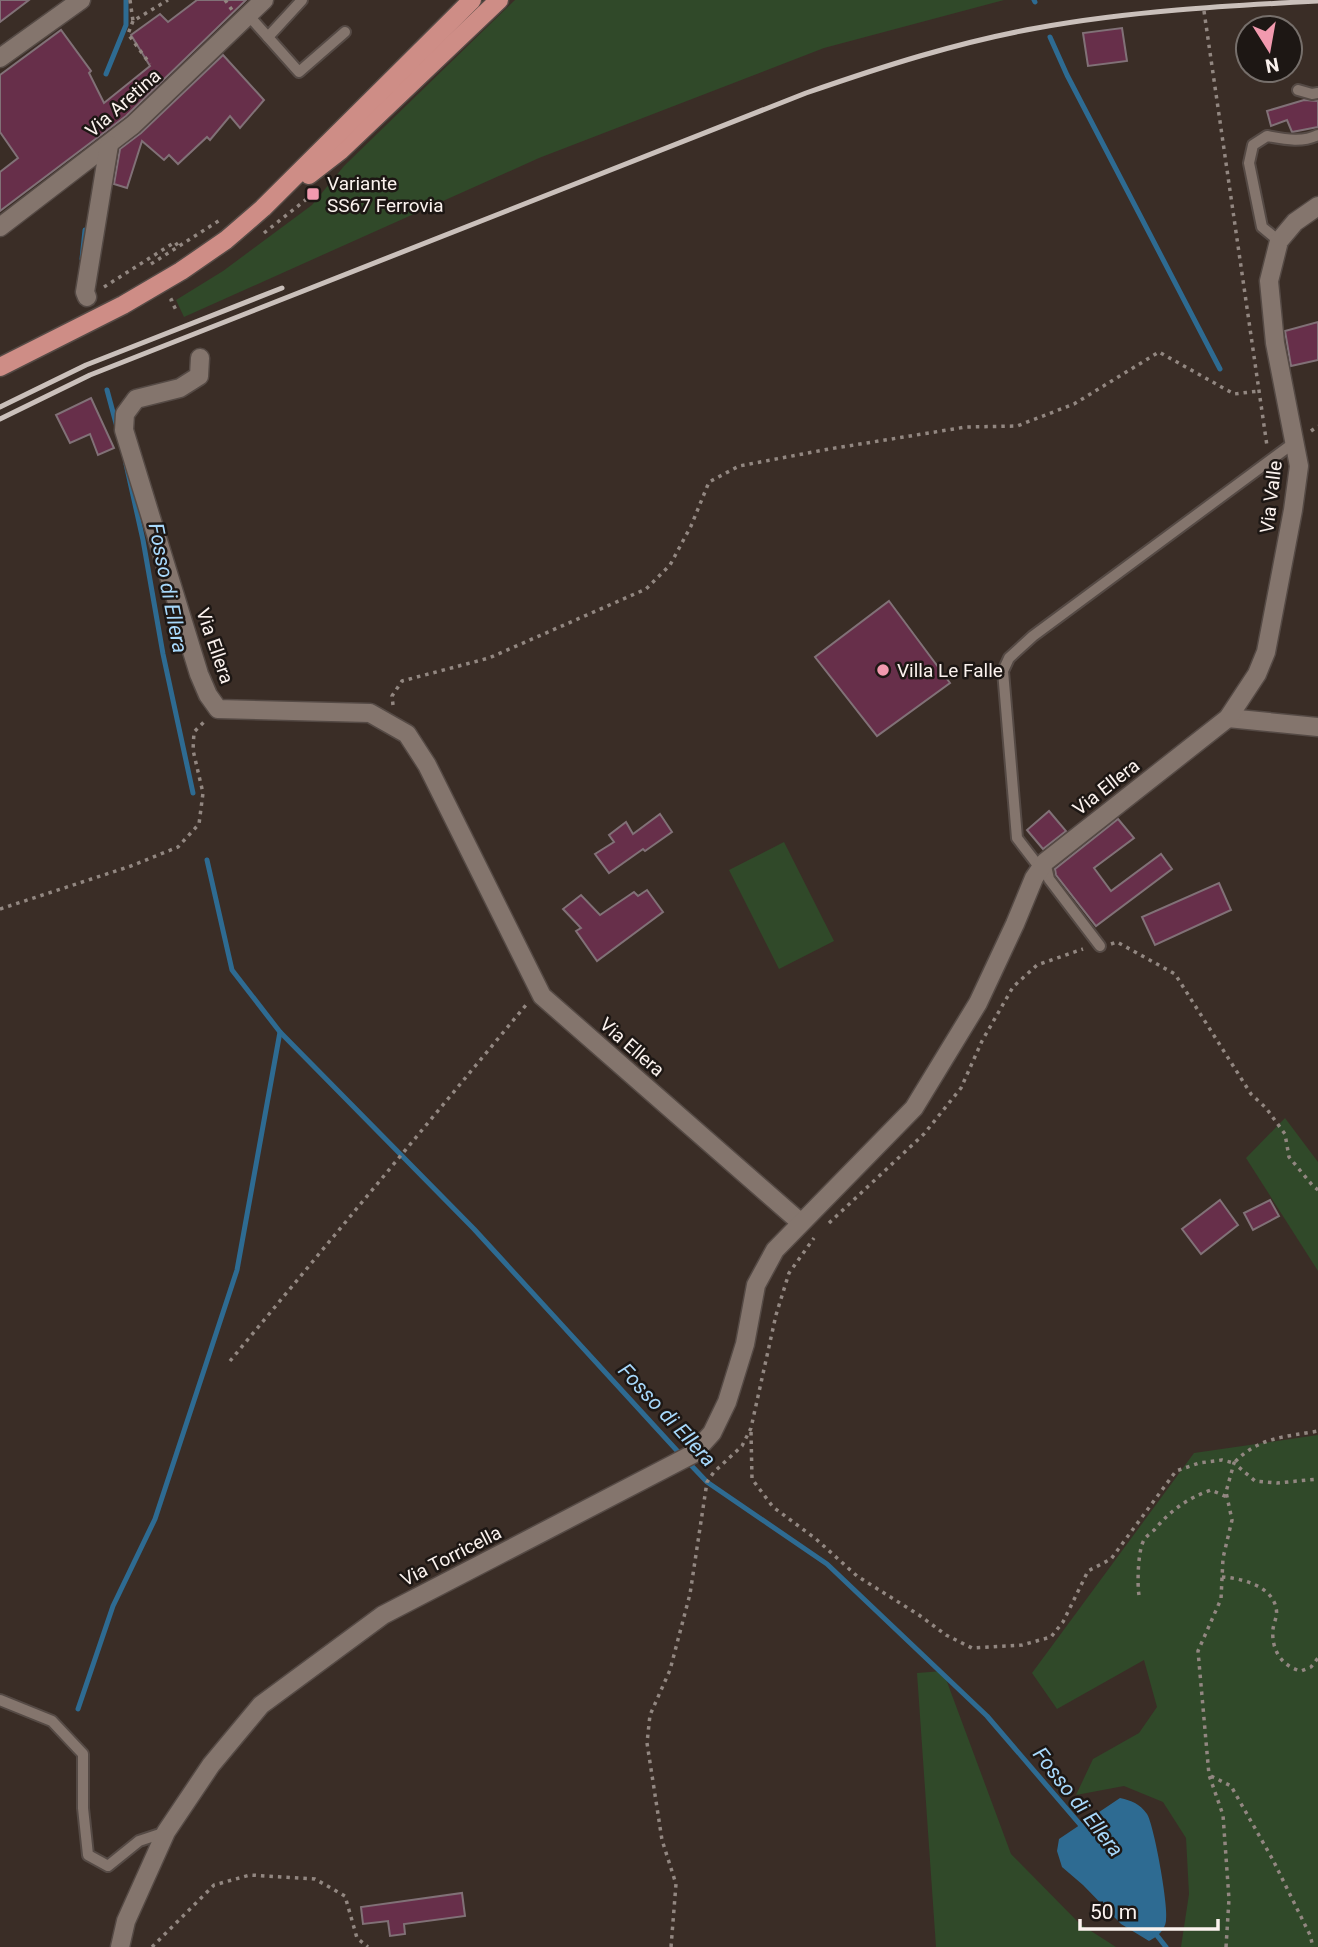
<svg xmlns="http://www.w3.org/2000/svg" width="1318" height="1947" font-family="Roboto,sans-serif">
	<rect width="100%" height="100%" fill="#3a2d26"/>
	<g fill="#304929">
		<polygon points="515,0 1004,0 824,48 539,158 184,317 176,300 223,271 312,205 344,166"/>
		<polygon points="784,842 834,941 779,969 729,870"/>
		<polygon points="1285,1118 1318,1162 1318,1271 1246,1158"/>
		<polygon points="1318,1435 1318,1947 1181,1947 1189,1894 1186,1838 1163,1802 1124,1786 1076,1795 1093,1759 1139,1733 1157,1707 1144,1660 1057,1709 1032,1673 1194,1453"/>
		<polygon points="943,1671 1011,1854 1080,1924 1116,1947 936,1947 917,1673"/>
	</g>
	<path fill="#2e6b92" d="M 1120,1798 C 1132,1801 1139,1803 1147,1814 C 1154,1825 1169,1907 1166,1921 C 1165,1930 1157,1937 1149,1941 L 1121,1924 L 1083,1885 L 1062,1867 L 1057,1851 L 1059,1839 Z"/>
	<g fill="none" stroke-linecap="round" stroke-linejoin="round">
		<g stroke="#2e6b92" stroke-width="5">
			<polyline points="1034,0 1035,2"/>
			<polyline points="1050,37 1067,75 1220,369"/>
			<polyline points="106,74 126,25 126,0"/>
			<polyline points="82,259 85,230"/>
			<polyline points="107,390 117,427"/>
			<polyline points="126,464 143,540 163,654 193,793"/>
			<polyline points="207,860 232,970 280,1032 474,1229 681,1455"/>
			<polyline points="688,1462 707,1482 827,1564 987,1716 1084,1829"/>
			<polyline points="78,1709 113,1606 155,1519 237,1270 280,1032"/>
			<polyline points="1155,1933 1166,1947"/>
		</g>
	</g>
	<g fill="#672f4a" stroke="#817177" stroke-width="2">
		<polygon points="0,0 29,0 0,22"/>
		<polygon points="197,0 246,0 126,116 0,211 0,172 18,158 0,132 0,75 61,30 91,71 89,73 104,103 150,66 131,35 160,14 168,22"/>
		<polygon points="1122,28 1127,61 1088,66 1083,33"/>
		<polygon points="223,55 264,100 240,128 230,116 210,140 207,137 178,164 169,155 164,160 142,141 127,188 114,184 120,149 141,133"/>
		<polygon points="1304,100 1318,101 1318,127 1292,132 1287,120 1271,126 1267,111"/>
		<polygon points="1318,322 1318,360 1291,366 1285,331"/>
		<polygon points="91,398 114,448 98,455 90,434 70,443 56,415"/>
		<polygon points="889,601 950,683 877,736 815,657"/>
		<polygon points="1049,811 1066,831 1043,849 1027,830"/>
		<polygon points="660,814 672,832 645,851 643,849 609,873 595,854 614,842 609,835 626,822 633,834"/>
		<polygon points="1118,819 1134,838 1094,868 1111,891 1161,854 1172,869 1096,926 1056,875 1055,869"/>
		<polygon points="1219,883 1231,910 1155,945 1142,917"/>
		<polygon points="647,890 663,912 597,961 576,931 581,928 563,909 581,895 600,915 634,892 638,896"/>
		<polygon points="1220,1200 1238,1225 1201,1254 1182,1229"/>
		<polygon points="1270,1200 1279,1216 1253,1230 1244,1213"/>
		<polygon points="462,1893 465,1916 404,1924 405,1934 390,1936 388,1921 363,1924 361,1907"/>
	</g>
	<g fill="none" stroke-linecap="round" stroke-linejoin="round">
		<g stroke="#554a45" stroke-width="14">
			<g id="lane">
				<polyline points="249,16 299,72 345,32"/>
				<polyline points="268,37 302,0"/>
				<polyline points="1298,90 1312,94 1318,93"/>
				<path d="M 1279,241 L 1262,227 L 1249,163 L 1253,145 L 1267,136 C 1284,139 1302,143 1318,135"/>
				<polyline points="1045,862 1049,879 1100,946"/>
				<polyline points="1040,868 1017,838 1003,671 1009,658 1033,636 1295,442"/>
				<polyline points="0,1700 52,1721 83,1754 83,1808 88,1855 108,1866 139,1841 166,1832"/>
			</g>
		</g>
		<g stroke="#554a45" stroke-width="21">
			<g id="street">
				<polyline points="0,58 81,0"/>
				<polyline points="0,227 133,125 264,0"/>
				<polyline points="87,297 85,292 109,145"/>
				<polyline points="200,358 199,376 180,388 136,399 125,414 124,430 199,674 208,695 218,709 370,713 407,734 427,765 542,996 800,1222"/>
				<polyline points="1228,718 1318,727"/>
				<polyline points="120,1947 126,1921 166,1832 211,1765 261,1705 383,1615 693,1454 712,1433 727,1402 745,1344 756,1285 775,1250 914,1108 978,1003 1015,924 1034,878 1045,862 1228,718 1257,674 1266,652 1293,510 1299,466 1275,343 1269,281 1279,241 1295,222 1318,206"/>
			</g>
		</g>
		<g stroke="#554a45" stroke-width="21">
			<g id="primary">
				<polyline points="309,175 340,151 499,0"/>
				<polyline points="0,367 123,305 181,271 226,240 263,208 472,0"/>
			</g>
		</g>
		<g stroke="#928781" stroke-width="3.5" stroke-dasharray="3.5 5" stroke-linecap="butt">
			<polyline points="130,0 133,21 168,0"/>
			<polyline points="225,0 232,10"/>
			<polyline points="1204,11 1267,446"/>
			<polyline points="133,21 128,34 150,64"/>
			<polyline points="264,233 313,194"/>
			<polyline points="151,264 220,220"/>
			<polyline points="104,287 175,242 178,246"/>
			<polyline points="173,299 171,300 177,312"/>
			<polyline points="1311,431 1318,426"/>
			<polyline points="393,705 392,696 402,681 489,658 646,589 670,565 691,526 709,482 739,466 829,449 966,427 1017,426 1074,404 1159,352 1234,394 1259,391"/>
			<polyline points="0,909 131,866 178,847 199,824 203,793 193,750 194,732 206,720"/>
			<polyline points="1111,944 1117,942 1175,974 1251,1094 1266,1108 1285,1134 1289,1157 1313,1186 1318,1190"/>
			<polyline points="829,1223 924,1134 961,1088 982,1041 1013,987 1037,965 1083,949"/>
			<polyline points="230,1361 526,1005"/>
			<path d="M 751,1432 L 752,1479 L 773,1507 L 816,1539 L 857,1576 L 919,1615 L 946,1635 L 972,1648 L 1022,1645 L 1051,1637 L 1063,1622 L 1088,1571 L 1111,1559 L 1176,1471 L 1199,1463 L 1222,1460 L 1234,1463 C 1258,1437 1285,1437 1318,1431"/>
			<path d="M 1222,1577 C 1241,1578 1272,1586 1276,1608 C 1278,1615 1274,1622 1273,1629 C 1271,1649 1281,1666 1301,1671 L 1311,1667 L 1318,1658"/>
			<path d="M 1139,1595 C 1137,1584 1138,1549 1144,1540 C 1147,1535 1153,1532 1156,1528 C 1171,1510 1188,1498 1211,1490 L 1227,1497"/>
			<polyline points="1211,1776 1231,1786 1273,1860 1310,1935 1313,1947"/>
			<polyline points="152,1947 214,1885 250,1875 315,1879 345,1896 357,1938 368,1947"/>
			<polyline points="671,1947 676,1884 662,1840 647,1743 650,1715 670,1670 690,1594 707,1482 714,1472 742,1446 751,1428 776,1315 789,1273 814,1238"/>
			<polyline points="1226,1947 1229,1899 1223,1815 1209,1775 1198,1651 1221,1599 1223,1558 1232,1520 1226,1492 1234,1463 1255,1481 1277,1483 1318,1479"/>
		</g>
		<use href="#lane" stroke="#84756d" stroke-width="10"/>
		<use href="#street" stroke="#84756d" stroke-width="18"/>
		<use href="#primary" stroke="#ce8d86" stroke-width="18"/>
		<g stroke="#cac0bb" stroke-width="5">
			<polyline points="0,407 86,365 282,288"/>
			<path d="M 0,419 L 90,375 L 806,93 C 881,67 958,42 1037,28 C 1130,11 1224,6 1318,1"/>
		</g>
	</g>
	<g fill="#f29aaf" stroke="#1d1714" stroke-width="2.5">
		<rect x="306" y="187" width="14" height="14" rx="3.5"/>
		<circle cx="883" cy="670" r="7"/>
	</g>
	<g text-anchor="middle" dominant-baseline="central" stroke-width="5" stroke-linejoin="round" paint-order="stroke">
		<g font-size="19" fill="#fbf2ee" stroke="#1d1714">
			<text transform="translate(123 103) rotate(-41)">Via Aretina</text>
			<text transform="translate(1271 497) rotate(-83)">Via Valle</text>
			<text transform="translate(215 646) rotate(71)">Via Ellera</text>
			<text transform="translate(1106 787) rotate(-38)">Via Ellera</text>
			<text transform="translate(632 1047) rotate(41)">Via Ellera</text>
			<text transform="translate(451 1556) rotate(-27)">Via Torricella</text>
		</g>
		<g font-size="19" fill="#fbf2ee" stroke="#1d1714" text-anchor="start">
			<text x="327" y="183">Variante<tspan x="327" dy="22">SS67 Ferrovia</tspan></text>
			<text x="897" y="670">Villa Le Falle</text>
		</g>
		<g font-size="21" font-style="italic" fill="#a7d8fb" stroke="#1d1714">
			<text transform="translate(168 588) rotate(79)">Fosso di Ellera</text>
			<text transform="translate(667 1415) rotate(47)">Fosso di Ellera</text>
			<text transform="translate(1078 1802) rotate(52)">Fosso di Ellera</text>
		</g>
	</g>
	<g transform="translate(1269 49) rotate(169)"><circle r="33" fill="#1d1714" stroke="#766f6b" stroke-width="2"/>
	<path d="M0-5L12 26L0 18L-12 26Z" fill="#f29aaf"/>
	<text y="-10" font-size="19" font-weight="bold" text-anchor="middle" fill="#fbf2ee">N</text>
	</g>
	<path d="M1080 1919v10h138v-10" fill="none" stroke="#fbf2ee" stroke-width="3.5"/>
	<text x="1090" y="1919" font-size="21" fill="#fbf2ee" stroke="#1d1714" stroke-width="5" paint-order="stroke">50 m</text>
</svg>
